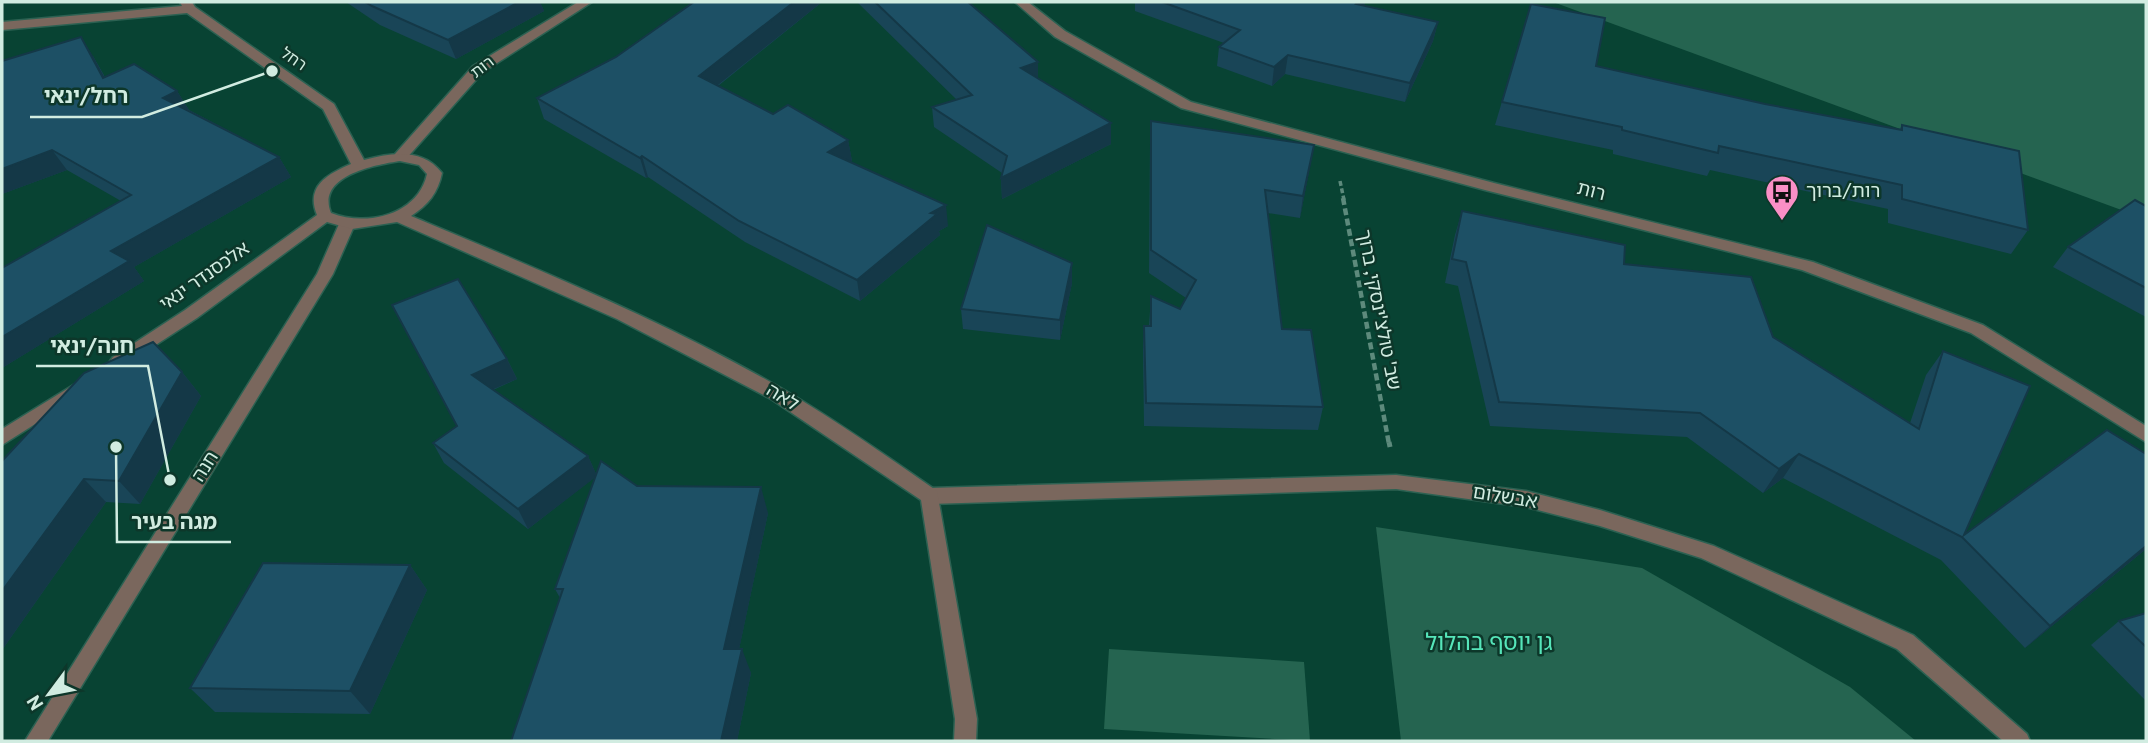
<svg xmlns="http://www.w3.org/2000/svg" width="2148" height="743" font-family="Overpass,'Noto Sans Hebrew',sans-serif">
	<rect width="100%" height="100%" fill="#084333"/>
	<g fill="#256450">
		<polygon points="1553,2 2146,2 2146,219"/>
		<polygon points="1376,527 1642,568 1850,687 1916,741 1401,741"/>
		<polygon points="1109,649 1304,662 1310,741 1104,729"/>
	</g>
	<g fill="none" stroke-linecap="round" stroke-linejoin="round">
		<g stroke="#2c6152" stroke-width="3">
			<g id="minor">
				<polygon points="578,2 592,2 483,72 405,160 395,160 393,157 395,154 473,66"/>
				<polygon points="1015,2 1028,2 1065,31 1191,102 1494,183 1813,262 1983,325 2146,426 2146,442 1971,333 1802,270 1485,190 1181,108 1055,37"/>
				<polygon points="347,219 355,224 333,274 48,741 25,741 317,274 339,224"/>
				<polygon points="1396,475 1526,491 1600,510 1714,546 1913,635 2027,734 2030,741 2003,741 1897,649 1701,558 1600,526 1526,507 1396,489 930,504 923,501 920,496 923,491 930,488"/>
			</g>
		</g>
		<g stroke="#2c6152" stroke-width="3">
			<g id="tertiary">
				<path d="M 180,2 L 192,2 L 195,7 L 334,104 L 364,160 C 392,152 423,148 442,173 C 438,193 428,205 411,216 C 538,269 667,322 786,391 C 838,422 887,456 937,491 L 977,719 L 976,741 L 954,741 L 955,719 L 921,500 L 771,399 L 617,319 L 397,222 L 352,229 L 327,222 L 197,318 L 125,365 L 113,365 L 110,361 L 113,357 L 185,310 L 317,215 C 305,186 328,174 351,164 L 323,109 L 187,13 L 2,30 L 2,22 L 182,6 ZM 400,161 L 419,165 L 427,174 C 418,215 367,227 331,213 C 316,176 374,165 400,161 Z"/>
				<polygon points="75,384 81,385 84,390 81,395 2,445 2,429"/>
			</g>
		</g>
		<polyline stroke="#5d8a7c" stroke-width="3.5" stroke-dasharray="5 2.5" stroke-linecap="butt" points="1340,181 1344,200"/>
		<polyline stroke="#5d8a7c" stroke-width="4.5" stroke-dasharray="7 3.5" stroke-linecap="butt" points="1343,198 1389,444"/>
		<polyline stroke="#5d8a7c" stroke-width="5" stroke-dasharray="8 4.5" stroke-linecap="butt" points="1389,442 1390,447"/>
		<use href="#minor" fill="#7a675d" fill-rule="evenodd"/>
		<use href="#tertiary" fill="#7a675d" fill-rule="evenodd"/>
	</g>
	<g fill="#194557">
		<polygon points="346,2 540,2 544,11 456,59 380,25"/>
		<polygon points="694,2 822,2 718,86 773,114 848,140 852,161 850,162 948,226 939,231 940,235 860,301 745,242 648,177 646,178 544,119 537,98 616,57"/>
		<polygon points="857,2 968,2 1038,62 1038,79 1111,123 1111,144 1002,199 1001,178 1002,173 934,127 932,107 957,100"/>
		<polygon points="1135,2 1365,2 1364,6 1438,22 1433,41 1405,102 1285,74 1272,86 1217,66 1219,47 1224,43 1135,11"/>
		<polygon points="1531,4 1596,66 1765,104 1899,130 1902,125 2028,230 2011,254 1888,223 1888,209 1710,170 1707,176 1613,154 1613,150 1495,125"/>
		<polygon points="93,56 105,77 177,91 189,110 279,157 291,177 134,267 144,281 2,368 2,268 121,201 67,170 2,194 2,61"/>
		<polygon points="1151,121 1314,145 1300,218 1268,213 1282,329 1323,407 1318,430 1144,426 1143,349 1144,326 1149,326 1151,296 1180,309 1186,298 1149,273 1150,144"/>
		<polygon points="2146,206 2146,317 2053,267 2068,247"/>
		<polygon points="1462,211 1624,264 1773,337 1910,423 1926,375 1943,351 1964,535 2146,454 2146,549 2025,648 1941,560 1783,478 1763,493 1687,437 1490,426 1458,286 1445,283 1455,235"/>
		<polygon points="1072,283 1060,340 963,329 961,309"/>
		<polygon points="507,359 517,379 493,390 588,456 596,474 637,486 768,513 739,649 751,673 737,741 511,741 560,598 555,589 595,477 528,529 444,463 433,443 457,426"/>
		<polygon points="182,372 201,396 140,504 106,502 2,650 2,461"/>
		<polygon points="410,565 427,590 370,714 215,712 190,688"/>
		<polygon points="2146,613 2146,701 2091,645 2119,621"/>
	</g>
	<g fill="#143847">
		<polygon points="519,2 540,2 544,11 456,59 448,40"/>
		<polygon points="794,2 822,2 704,96 699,76"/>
		<polygon points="1358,2 1365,2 1363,9 1356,4"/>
		<polygon points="1438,22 1433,41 1405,102 1410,83"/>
		<polygon points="81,37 93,56 115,97 103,78"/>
		<polygon points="1288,55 1285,74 1272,86 1274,67"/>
		<polygon points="1038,62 1038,82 1021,68"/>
		<polygon points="177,91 189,110 163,98"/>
		<polygon points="1111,123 1111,144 1002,199 1001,178"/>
		<polygon points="848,140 852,161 831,173 828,152"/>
		<polygon points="1314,145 1310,167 1300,218 1303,196"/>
		<polygon points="52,150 67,170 2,194 2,169"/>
		<polygon points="642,156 648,177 646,178 640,158"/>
		<polygon points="279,157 291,177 134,267 144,281 2,368 2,337 111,251"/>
		<polygon points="946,205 948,226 939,231 940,235 860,301 857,280 931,213"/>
		<polygon points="1072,263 1072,283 1060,340 1060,320"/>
		<polygon points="507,359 517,379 482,394 472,375"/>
		<polygon points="182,372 201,396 140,504 119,481"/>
		<polygon points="1799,454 1783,478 1763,493 1779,469"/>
		<polygon points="588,456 597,476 528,529 518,509"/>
		<polygon points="84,479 106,502 2,650 2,591"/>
		<polygon points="761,487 768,513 734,673 724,649"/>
		<polygon points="2146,546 2146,549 2025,648 2050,626"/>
		<polygon points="410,565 427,590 370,714 350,691"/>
		<polygon points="742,649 751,673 737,741 721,741"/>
	</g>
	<g fill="#1d5065" stroke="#143847" stroke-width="2">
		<polygon points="365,2 519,2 448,40 372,6"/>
		<polygon points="694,2 794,2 699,76 773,114 788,105 848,140 828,152 946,205 931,213 937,214 857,280 739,221 642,156 640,158 537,98 616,57"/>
		<polygon points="875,2 968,2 1038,62 1021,68 1111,123 1001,178 1007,156 932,107 972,95"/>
		<polygon points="1162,2 1358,2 1356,4 1438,22 1410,83 1288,55 1274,67 1219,47 1240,30"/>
		<polygon points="1531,4 1605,18 1596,66 1765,104 1902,130 1902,125 2019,151 2028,230 1902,199 1902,185 1719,146 1718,153 1622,130 1622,127 1502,102"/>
		<polygon points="81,37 103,78 134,64 177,91 163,98 279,157 111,251 129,261 2,337 2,268 131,195 52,150 2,169 2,61"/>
		<polygon points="1151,121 1314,145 1303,196 1265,190 1282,329 1311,330 1323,407 1146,403 1144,326 1151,326 1151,296 1180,309 1196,280 1151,250"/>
		<polygon points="2135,200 2146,206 2146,288 2068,247"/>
		<polygon points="1462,211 1625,245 1624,264 1751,277 1773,337 1919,429 1943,351 2030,386 1964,535 2107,430 2146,454 2146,546 2050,626 1962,537 1799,454 1779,469 1700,413 1499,402 1466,262 1452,259"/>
		<polygon points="987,225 1072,263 1060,320 961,309"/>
		<polygon points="458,279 507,359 472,375 588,456 518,509 433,443 457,426 392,305"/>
		<polygon points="153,342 182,372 119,481 84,479 2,591 2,461 84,373"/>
		<polygon points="601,461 637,486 761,487 724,649 742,649 721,741 511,741 563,589 555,589"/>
		<polygon points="263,563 410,565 350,691 190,688"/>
		<polygon points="2146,613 2146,647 2119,621"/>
	</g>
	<defs>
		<g id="bus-pin" transform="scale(1.75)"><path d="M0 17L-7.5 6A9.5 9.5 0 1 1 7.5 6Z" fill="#fa8fc6" stroke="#0d372a"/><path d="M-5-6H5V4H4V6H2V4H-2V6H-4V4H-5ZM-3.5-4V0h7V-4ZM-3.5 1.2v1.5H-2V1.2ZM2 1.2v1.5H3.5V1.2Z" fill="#111"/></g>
	</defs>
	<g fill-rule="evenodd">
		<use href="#bus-pin" x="1782" y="192"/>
	</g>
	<g text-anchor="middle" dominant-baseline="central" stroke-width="5" stroke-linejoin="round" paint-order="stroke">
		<g font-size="16" fill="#d1ece1" stroke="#0d372a">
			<text transform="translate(293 60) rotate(35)">רחל</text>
			<text transform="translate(483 68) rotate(-38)">רות</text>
		</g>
		<g font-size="19" fill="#d1ece1" stroke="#0d372a">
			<text transform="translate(1591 192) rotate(14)">רות</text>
			<text transform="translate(205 277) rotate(-35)">אלכסנדר ינאי</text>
			<text transform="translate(1378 310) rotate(79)">שב' טולצ'ינסקי, ברוך</text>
			<text transform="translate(782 398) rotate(31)">לאה</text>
			<text transform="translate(206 467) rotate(-58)">חנה</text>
			<text transform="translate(1505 498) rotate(9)">אבשלום</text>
		</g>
		<g font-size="19" fill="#d1ece1" stroke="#0d372a" text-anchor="start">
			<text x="1806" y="192">רות/ברוך</text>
		</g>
		<g font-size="23" fill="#56e6ba" stroke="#0d372a">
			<text x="1489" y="644">גן יוסף בהלול</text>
		</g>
	</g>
	<path fill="none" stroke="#d1ece1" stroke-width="2.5" d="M272 71L142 117H30M170 480L148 366H36M116 447L117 542H231"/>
	<g fill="#d1ece1" stroke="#0d372a" stroke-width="2.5">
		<circle cx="272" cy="71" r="7"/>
		<circle cx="170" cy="480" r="7"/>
		<circle cx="116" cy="447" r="7"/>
	</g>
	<g font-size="21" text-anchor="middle" font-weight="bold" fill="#d1ece1" stroke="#0d372a" stroke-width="5" stroke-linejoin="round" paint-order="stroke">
		<text x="86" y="103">רחל/ינאי</text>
		<text x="92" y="353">חנה/ינאי</text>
		<text x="174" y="529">מגה בעיר</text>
	</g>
	<rect width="2148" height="743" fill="none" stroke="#d1ece1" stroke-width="7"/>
	<g transform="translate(49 694) rotate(238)" stroke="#0d372a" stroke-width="5" paint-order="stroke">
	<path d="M0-5L12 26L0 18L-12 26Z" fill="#d1ece1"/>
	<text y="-10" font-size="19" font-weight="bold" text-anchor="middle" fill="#d1ece1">N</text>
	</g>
</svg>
